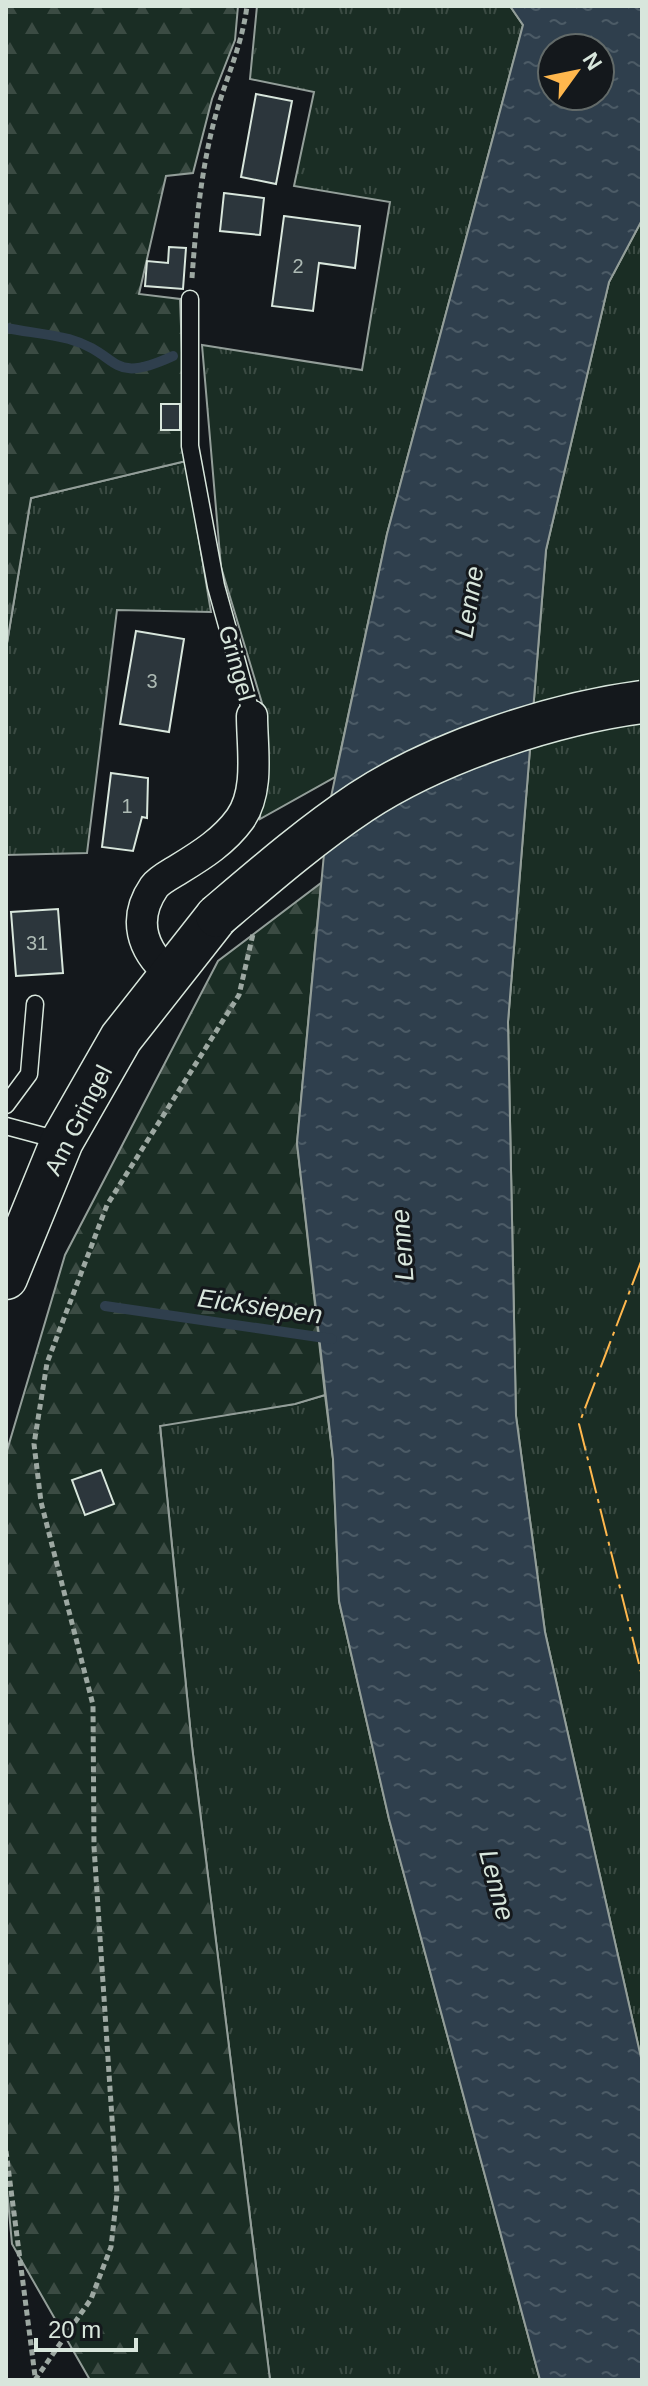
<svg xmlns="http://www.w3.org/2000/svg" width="648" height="2386" font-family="Arial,sans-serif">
	<defs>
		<pattern id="grass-tufts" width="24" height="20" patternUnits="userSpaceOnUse" patternTransform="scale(2)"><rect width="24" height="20" fill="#1a2d24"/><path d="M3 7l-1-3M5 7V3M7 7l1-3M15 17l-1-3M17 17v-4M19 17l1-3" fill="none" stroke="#3b4b43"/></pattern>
		<pattern id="forest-firs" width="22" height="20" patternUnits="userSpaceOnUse" patternTransform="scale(2)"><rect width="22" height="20" fill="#1a2d24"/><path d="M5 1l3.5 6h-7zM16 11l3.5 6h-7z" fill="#3b4b43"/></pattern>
		<pattern id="water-ripples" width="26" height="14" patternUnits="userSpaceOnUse" patternTransform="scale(2)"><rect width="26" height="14" fill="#2f3f4d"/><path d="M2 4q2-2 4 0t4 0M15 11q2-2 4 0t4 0" fill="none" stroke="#4c5b66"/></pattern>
	</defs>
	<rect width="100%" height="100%" fill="#14181c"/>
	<g fill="url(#grass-tufts)" stroke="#939e99" stroke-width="2">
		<polygon points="257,6 510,6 523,25 387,534 335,777 260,819 265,713 221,567 202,345 362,370 390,202 294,186 314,92 250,79"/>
		<polygon points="642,220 642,2062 545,1632 516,1416 508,1022 546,550 609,282"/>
		<polygon points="186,461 211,612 117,610 87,853 6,855 6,649 31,498"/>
		<polygon points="325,1395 333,1459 339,1601 389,1819 540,2380 270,2380 192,1746 160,1425 294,1404"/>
	</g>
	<g fill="url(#forest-firs)" stroke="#939e99" stroke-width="2">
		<polygon points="6,6 238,6 235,40 212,99 193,173 166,176 139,294 180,299 186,461 31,498 6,649"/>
		<polygon points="321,883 297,1143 325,1395 295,1404 160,1426 192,1746 270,2380 90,2380 12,2244 6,2179 6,1454 65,1255 218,961"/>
	</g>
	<path fill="url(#water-ripples)" stroke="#939e99" stroke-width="2" fill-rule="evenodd" d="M 510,6 L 642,6 L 642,220 L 609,282 L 546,550 L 508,1022 L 516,1416 L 545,1632 L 642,2062 L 642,2380 L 540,2380 L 389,1819 L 339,1601 L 333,1459 L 297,1143 L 328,811 L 387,534 L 523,25 ZM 552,48 L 600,48 L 600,96 L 552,96 Z"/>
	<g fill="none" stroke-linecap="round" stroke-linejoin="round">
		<g stroke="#2f3f4d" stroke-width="10">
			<path d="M 6,328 C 27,332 49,334 69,339 C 122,354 108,386 173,356"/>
			<polyline points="105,1306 332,1339"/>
		</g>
	</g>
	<g fill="#2c363c" stroke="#d8e6dc" stroke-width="2">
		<polygon points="256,94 292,101 276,184 241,177"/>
		<polygon points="224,193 264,198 260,235 220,231"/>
		<polygon points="284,216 360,226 355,268 319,263 313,311 272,306"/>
		<polygon points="169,247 186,248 183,289 145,286 147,261 168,263"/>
		<rect x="161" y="404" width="19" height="26"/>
		<polygon points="136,631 184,639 169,732 120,724"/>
		<polygon points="111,773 148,778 147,818 142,817 133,851 102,847"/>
		<polygon points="58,909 63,973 16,976 11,912"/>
		<polygon points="101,1470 114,1504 85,1515 72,1480"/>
	</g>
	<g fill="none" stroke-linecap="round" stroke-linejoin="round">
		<g stroke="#d8e6dc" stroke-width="19">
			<g id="lane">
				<polyline points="190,299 190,446 216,586 252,716"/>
				<polyline points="6,1105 29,1074 35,1004"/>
				<polyline points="6,1126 62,1141"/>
			</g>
		</g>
		<g stroke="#d8e6dc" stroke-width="33">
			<path id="street" d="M 169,973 C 142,950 132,919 154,887 C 159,880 171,874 179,869 C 202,855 224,841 240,819 C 260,791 252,748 252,716"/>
		</g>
		<g stroke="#d8e6dc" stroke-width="45">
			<polyline id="secondary" points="6,1278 62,1141 121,1038 217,916"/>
		</g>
		<g stroke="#9da8a2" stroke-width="5" stroke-dasharray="6 4" stroke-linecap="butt">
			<path d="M 192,278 C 196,222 202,161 218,107 C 229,71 242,44 247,6"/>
			<polyline points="6,2151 35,2376"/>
			<polyline points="35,2380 91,2299 111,2247 117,2194 94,1847 93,1705 41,1502 34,1444 47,1363 107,1205 239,995 253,934"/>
		</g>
		<use href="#lane" stroke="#14181c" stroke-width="16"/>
		<use href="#street" stroke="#14181c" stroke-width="30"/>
		<use href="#secondary" stroke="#14181c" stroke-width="42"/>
		<g stroke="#d8e6dc" stroke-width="45" stroke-linecap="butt">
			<path id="secondary-bridge" d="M 217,916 C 264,876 310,836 361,802 C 437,752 552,714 642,702"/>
		</g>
		<use href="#secondary-bridge" stroke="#14181c" stroke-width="42"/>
		<polyline stroke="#ffb74d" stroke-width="2" stroke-dasharray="28 6 4 6" stroke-linecap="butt" points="642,1259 579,1424 642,1676"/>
	</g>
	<g text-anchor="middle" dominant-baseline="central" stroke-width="6" stroke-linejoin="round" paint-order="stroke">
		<g font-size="20" fill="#adbab4">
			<text x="298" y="266">2</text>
			<text x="152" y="681">3</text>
			<text x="127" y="806">1</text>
			<text x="37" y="943">31</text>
		</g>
		<g font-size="24" fill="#d8e6dc" stroke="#14181c">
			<text transform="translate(237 663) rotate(74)">Gringel</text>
			<text transform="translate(78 1120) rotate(-63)">Am Gringel</text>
		</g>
		<g font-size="26" font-style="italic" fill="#d8e6dc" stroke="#14181c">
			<text transform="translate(469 602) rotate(-81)">Lenne</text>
			<text transform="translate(402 1245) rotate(-94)">Lenne</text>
			<text transform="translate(260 1306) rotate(8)">Eicksiepen</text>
			<text transform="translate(497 1885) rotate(75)">Lenne</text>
		</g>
	</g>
	<rect width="648" height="2386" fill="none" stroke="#d8e6dc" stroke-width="16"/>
	<g transform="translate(576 72) rotate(57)"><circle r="38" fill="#14181c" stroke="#626a69" stroke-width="2"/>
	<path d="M0-6L14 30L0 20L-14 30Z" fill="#ffb74d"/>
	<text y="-12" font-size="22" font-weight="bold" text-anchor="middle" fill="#d8e6dc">N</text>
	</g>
	<path d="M36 2338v12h100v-12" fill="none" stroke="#d8e6dc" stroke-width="4"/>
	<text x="48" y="2338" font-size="24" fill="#d8e6dc" stroke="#14181c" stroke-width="6" paint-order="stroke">20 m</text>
</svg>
